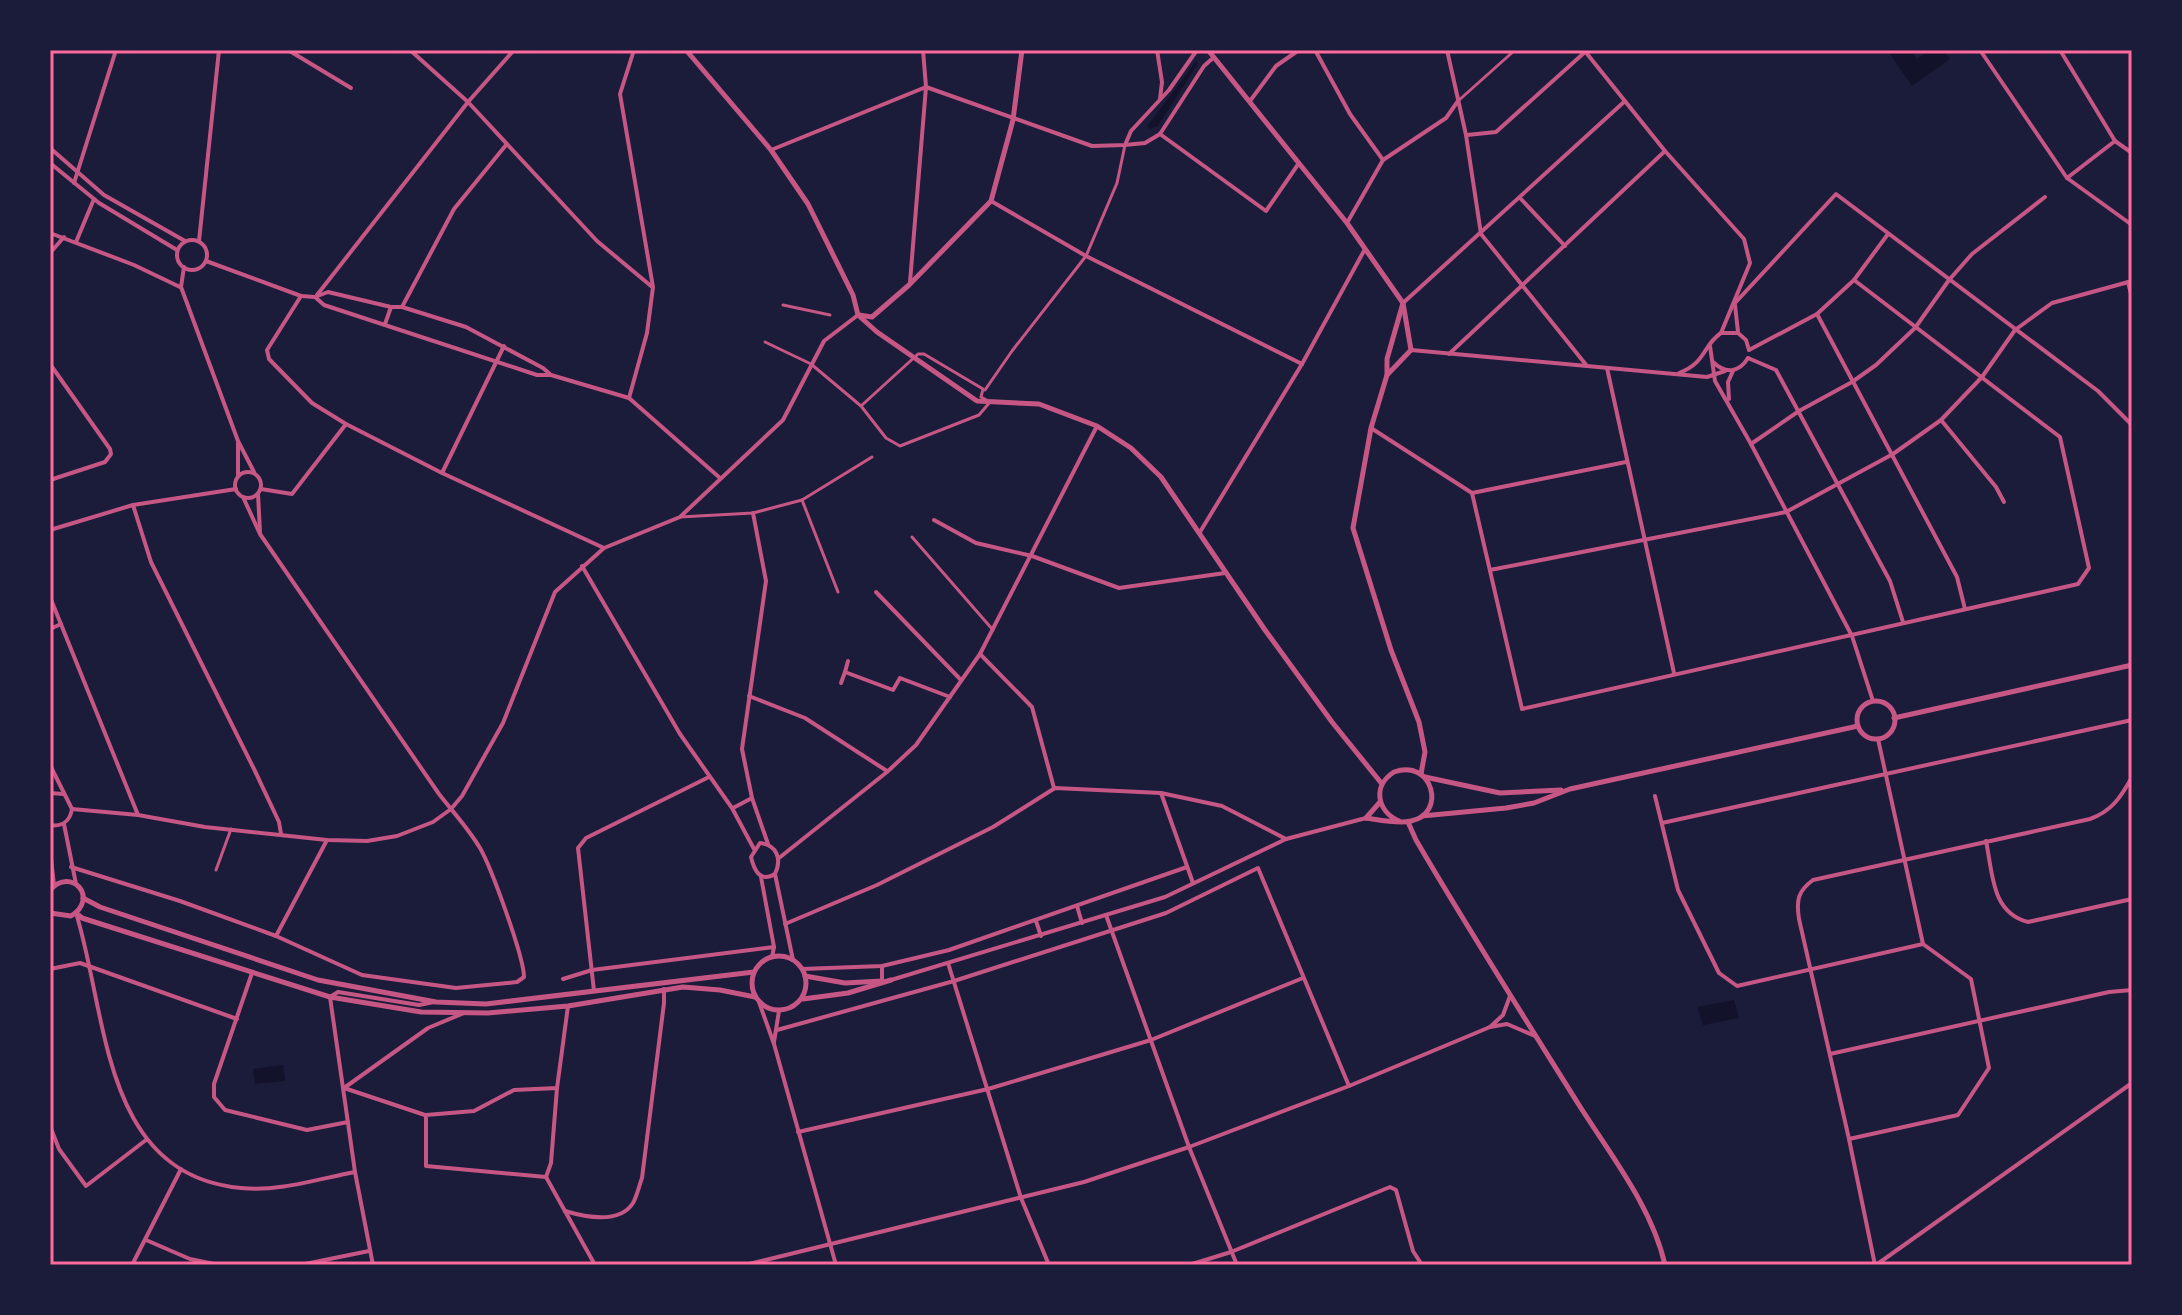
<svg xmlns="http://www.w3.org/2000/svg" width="2182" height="1315" font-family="Rubik,sans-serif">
	<rect width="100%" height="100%" fill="#1b1b3a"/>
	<g fill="#12122b">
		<polygon points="1896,50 1911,50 1917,59 1931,50 1944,50 1950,59 1912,86 1890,54"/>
		<polygon points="1197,60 1197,65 1158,126 1149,129 1147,126 1152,120"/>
		<polygon points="1734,1000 1739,1018 1703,1025 1697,1007"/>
		<polygon points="283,1065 285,1081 255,1084 253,1069"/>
	</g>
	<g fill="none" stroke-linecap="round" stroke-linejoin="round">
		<g stroke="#c65784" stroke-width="3">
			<polyline points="1458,101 1515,50"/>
			<polyline points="783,305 830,315"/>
			<polyline points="765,342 811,364 861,406 886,438 900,446 979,415 990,402 981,397 983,389 924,354 918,354 861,406"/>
			<polyline points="985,390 1012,351 1086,256 1117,183 1125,145"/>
			<polyline points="802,500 838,592"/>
			<polyline points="680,517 753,513 802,500 872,457"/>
			<polyline points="912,537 993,630"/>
			<polyline points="216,870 231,829"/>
		</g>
		<g stroke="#c65784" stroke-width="4">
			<polyline points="288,50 351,88"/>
			<polyline points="410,50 468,102 597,241 651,286"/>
			<polyline points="1157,50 1162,82 1160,99"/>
			<polyline points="1315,50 1350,114 1383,160"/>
			<polyline points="1447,50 1466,135 1481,234 1587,366"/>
			<polyline points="1584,50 1665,151 1744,239 1750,263 1721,333"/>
			<polyline points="1980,50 2067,178 2132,225"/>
			<polyline points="2060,50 2115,141 2132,153"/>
			<polyline points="1250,101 1276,66 1299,50"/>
			<polyline points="1160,134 1266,211 1299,163"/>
			<polyline points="1467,135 1496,132 1585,52"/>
			<polyline points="1125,145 1131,131 1169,90 1197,50"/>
			<polyline points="50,148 104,195 185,241"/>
			<polyline points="771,150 926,87 1092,146 1125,145 1145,143 1160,134 1204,66 1213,58"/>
			<polyline points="50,163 99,203 177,250"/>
			<polyline points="2067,178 2115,141"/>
			<polyline points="74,183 116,50"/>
			<polyline points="1520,198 1565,246"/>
			<polyline points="991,201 1086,256 1302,364"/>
			<polyline points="1347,223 1383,160 1446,118 1458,101"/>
			<polyline points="50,233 134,265 180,287"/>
			<circle cx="192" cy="255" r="15"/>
			<polyline points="199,241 219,50"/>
			<polyline points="76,242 94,199"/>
			<polyline points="50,253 64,237"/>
			<polyline points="206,261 301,296 315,297 328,292 391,307 402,307 466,327 543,368 551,375"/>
			<polyline points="184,267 181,287 238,441 254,472"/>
			<polyline points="910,282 926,87 923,50"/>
			<polyline points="2128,282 2132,298"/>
			<polyline points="317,295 468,102 514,50"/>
			<polyline points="301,296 267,350 269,359 312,403 346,424 442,473 604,548"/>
			<polyline points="315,297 324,305 537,375 551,375 629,398 720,478"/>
			<polyline points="1403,303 1625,101"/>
			<polyline points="1735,303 1836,194 2098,391 2132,425"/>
			<polyline points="1735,305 1738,332"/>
			<polyline points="402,307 454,209 506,145"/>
			<polyline points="1817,314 1957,577 1965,609"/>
			<polyline points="385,324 391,307"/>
			<polyline points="1710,346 1715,381 1751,444 1852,636 1873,701"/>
			<polyline points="1411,350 1696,376 1707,377 1725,371"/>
			<polyline points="1749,350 1817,314 1854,280 1888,234"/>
			<polyline points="1449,354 1665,151"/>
			<polyline points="1748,358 1776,370 1890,581 1903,622"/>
			<path d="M 1713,362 C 1725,374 1739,373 1748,358"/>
			<polyline points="50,364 110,449 111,454 105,462 50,480"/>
			<polyline points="1607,368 1674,673"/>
			<path d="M 1679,373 C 1707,362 1702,346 1721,333 L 1738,333 L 1746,340 L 1749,350"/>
			<polyline points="629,398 647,333 653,287 620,94 634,50"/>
			<polyline points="1729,399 1728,382 1733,371"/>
			<polyline points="1941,420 1996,487 2004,502"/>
			<polyline points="1371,428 1472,493 1626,462"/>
			<polyline points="1751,444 1799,411 1852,382 1876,365 1915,328 1949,280 1972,254 2045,197"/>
			<circle cx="248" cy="485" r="13"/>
			<polyline points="442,473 504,346"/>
			<polyline points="238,475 238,443"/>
			<polyline points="261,489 292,494 346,424"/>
			<polyline points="1472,493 1522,709 2078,584 2089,568 2060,437 1854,280"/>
			<polyline points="258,494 260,532"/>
			<polyline points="133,505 151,562 254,769 279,822 281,834"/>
			<polyline points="753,513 766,581 742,749 752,798 768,844"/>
			<polyline points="934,520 976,543 1032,556 1119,588 1225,573"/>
			<polyline points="50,530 133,505 236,489"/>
			<polyline points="1200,532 1302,364 1365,249"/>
			<polyline points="582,566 680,734 732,808 754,849"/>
			<polyline points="1490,570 1786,512 1893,454 1941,420 1982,377 2015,330 2052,303 2132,281"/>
			<polyline points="876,592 961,680"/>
			<polyline points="50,597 138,815"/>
			<polyline points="50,629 61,624"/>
			<polyline points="980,654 1032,707 1054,788"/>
			<polyline points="845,672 848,661"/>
			<polyline points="841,683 845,672 893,690 900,678 950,697"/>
			<polyline points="749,696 805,718 887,771"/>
			<path d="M 50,765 L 72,809 C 70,821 62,827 50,825"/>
			<polyline points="50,793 63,794"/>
			<polyline points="1161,793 1193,883"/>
			<polyline points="1655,796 1678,890 1719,973 1737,986 1923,944"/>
			<polyline points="733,808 752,798"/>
			<polyline points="72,809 138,815 205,827 327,840 367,841 397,836 433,822 451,809 462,796 503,723 555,592 604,548 680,517 783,420 824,341 858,315"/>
			<polyline points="1662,823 2132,720"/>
			<polyline points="64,824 76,884"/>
			<path d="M 1986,841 C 1993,874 1991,912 2028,922 L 2132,899"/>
			<path d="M 760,843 C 777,845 782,859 775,874 C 760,883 754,870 751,857 Z"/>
			<polyline points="50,850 54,885"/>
			<polyline points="779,858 887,772 916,745 980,654 1097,426"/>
			<path d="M 71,867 L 180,901 L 276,936 L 362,975 L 456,988 L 517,982 L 524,977 C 524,957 491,867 480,848 C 468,828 453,812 439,794 L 260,534 L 243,497"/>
			<polyline points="775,874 793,960"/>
			<polyline points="761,877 774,947 772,957"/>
			<polyline points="1077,906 1082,923"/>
			<path d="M 76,913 C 108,1015 101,1175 241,1188 C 278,1192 318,1179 355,1172"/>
			<polyline points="1106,915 1189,1147 1237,1265"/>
			<polyline points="1036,921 1041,936"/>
			<polyline points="785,924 877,885 993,827 1055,788 1161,793 1222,806 1286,839"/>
			<polyline points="276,936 327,840"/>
			<polyline points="948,963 1021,1198 1049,1265"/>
			<polyline points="50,969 80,963 237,1019"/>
			<polyline points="802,969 882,966 949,950 1187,867"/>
			<polyline points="252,973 214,1084 214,1097 225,1110 307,1130 348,1122"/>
			<polyline points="563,979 592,970 774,947"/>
			<polyline points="891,980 1165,897 1286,839 1366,818"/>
			<polyline points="882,981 882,966"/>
			<polyline points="594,991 578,848 586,838 709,777"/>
			<polyline points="1510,996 1503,1015 1490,1027 1507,1024 1535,1036"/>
			<polyline points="759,1002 774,1044 836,1265"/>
			<polyline points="777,1030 954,981 1166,913 1258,868 1349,1086"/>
			<polyline points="774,1042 779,1011"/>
			<polyline points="1830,1054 2109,992 2132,990"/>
			<polyline points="344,1088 428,1028 464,1013"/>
			<polyline points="344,1088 425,1115"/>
			<polyline points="557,1088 514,1090 474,1111 426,1115 426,1166 546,1177 551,1163 557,1088 568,1006"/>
			<polyline points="50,1126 59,1149 86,1186 146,1140"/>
			<polyline points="798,1132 988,1089 1151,1040 1303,978"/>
			<polyline points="1849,1139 1958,1115 1989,1068 1971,979 1923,944 1878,739"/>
			<polyline points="546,1177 595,1265"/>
			<path d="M 565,1211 C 585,1217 619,1225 633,1203 C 637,1196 639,1186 642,1178 L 664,1003 L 664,989"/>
			<polyline points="146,1240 190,1259 219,1265"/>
			<polyline points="132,1265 181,1169"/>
			<polyline points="300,1265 369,1251"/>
			<polyline points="373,1265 355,1172 330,997 338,992 419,1005 434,1002"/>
			<polyline points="745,1265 1084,1182 1189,1147 1349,1086 1490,1027"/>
			<polyline points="1189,1265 1231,1252 1390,1187 1396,1190 1413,1251 1422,1265"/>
			<path d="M 1875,1265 L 1849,1139 L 1799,919 C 1796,900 1798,891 1813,880 L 2090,819 C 2112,811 2121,797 2132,777"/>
			<polyline points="1876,1265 2132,1083"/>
		</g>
		<g stroke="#c65784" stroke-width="5">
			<polyline points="686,50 771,150 808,204 853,295 858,315"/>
			<polyline points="1208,50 1347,223 1403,303 1411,350 1387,375"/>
			<polyline points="1403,303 1387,359 1387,375 1371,428 1353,528 1391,650 1419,722 1425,752 1421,774"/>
			<polyline points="858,315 877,332 977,401 1039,404 1097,426 1131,448 1161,477 1265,630 1332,722 1382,784"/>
			<polyline points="859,315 872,317 909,285 991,201 1013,120 1022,50"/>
			<circle cx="1876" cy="720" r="19"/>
			<polyline points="1894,718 2132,665"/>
			<polyline points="1425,777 1500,793 1561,790"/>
			<polyline points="1422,816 1506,808 1534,803 1570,789 1858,726"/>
			<path d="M 1366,818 C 1380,820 1398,824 1411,821 C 1447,814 1433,758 1394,772 C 1372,786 1377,811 1399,821"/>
			<polyline points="1366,818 1380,802"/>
			<path d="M 1408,822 L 1416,840 C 1468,929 1524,1017 1579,1105 C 1610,1154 1652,1207 1665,1265"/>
			<path d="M 50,890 C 71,866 100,898 71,916 L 50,913"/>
			<polyline points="83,898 100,907 318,980 436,1002 486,1004 754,972"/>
			<polyline points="76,913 82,918 330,997 421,1012 488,1013 568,1006 683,987 720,990 755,997"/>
			<circle cx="779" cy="983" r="27"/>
			<polyline points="805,976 845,983 882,981"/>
			<polyline points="803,999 848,993 891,980"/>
		</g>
	</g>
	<rect width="2182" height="1315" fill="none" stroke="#1b1b3a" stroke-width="104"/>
	<rect x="52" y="52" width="2078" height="1211" fill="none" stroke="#ff6b9d" stroke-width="3"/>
</svg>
